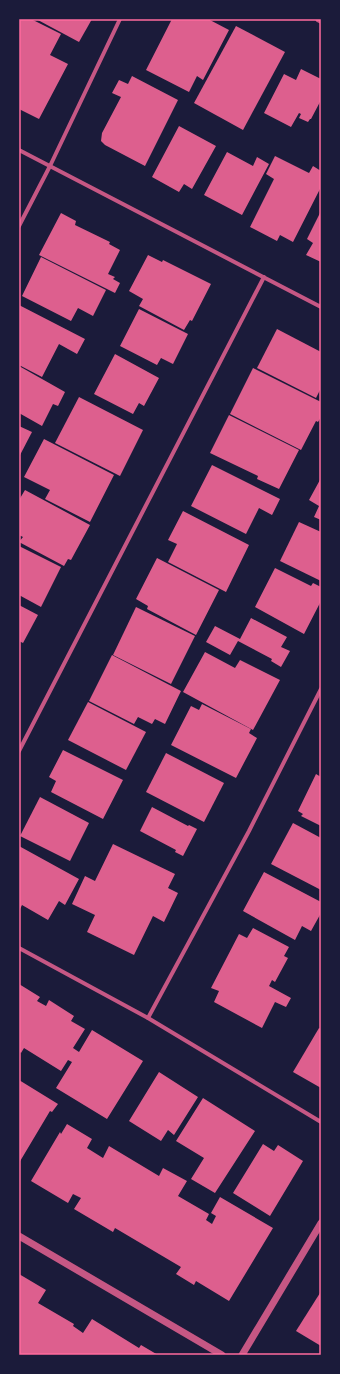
<svg xmlns="http://www.w3.org/2000/svg" width="340" height="1374" font-family="'PT Sans',sans-serif">
	<rect width="100%" height="100%" fill="#1b1b3a"/>
	<g fill="#dd5f8e">
		<polygon points="20,19 31,19 61,34 50,55 68,64 39,119 19,109"/>
		<polygon points="36,19 92,19 79,42"/>
		<polygon points="172,19 208,19 229,30 203,80 197,76 189,92 146,70"/>
		<polygon points="236,26 285,52 243,130 194,103"/>
		<polygon points="301,69 321,79 321,100 311,119 310,119 308,122 299,118 301,114 299,113 291,127 264,113 284,74 296,80"/>
		<polygon points="132,76 178,100 145,166 105,145 101,141 102,133 121,97 112,93 119,80 128,84"/>
		<polygon points="179,126 216,146 192,189 184,184 179,192 152,177"/>
		<polygon points="227,152 253,166 257,157 269,164 242,215 204,195"/>
		<polygon points="275,156 309,173 313,166 321,171 321,187 293,242 280,235 277,241 250,227 274,179 266,174"/>
		<polygon points="321,211 321,262 306,255 313,243 307,239"/>
		<polygon points="61,213 76,221 75,225 110,242 109,244 120,250 108,274 115,277 113,279 120,283 115,293 39,255"/>
		<polygon points="148,255 162,262 163,260 211,284 192,321 190,320 184,330 139,306 143,299 129,291"/>
		<polygon points="41,257 106,290 93,316 78,308 71,321 22,296"/>
		<polygon points="19,305 85,339 77,354 59,344 42,377 19,365"/>
		<polygon points="139,309 188,334 173,364 161,358 157,365 120,346"/>
		<polygon points="277,329 321,352 321,388 316,398 257,368"/>
		<polygon points="115,354 159,378 144,406 139,403 133,414 94,394"/>
		<polygon points="19,366 65,392 58,406 53,404 42,426 19,413"/>
		<polygon points="253,368 321,402 321,417 318,422 316,421 301,450 230,414"/>
		<polygon points="79,397 143,430 120,476 55,443"/>
		<polygon points="229,415 299,450 279,489 257,479 258,476 210,453"/>
		<polygon points="19,426 32,432 19,457"/>
		<polygon points="44,439 114,475 90,522 45,499 50,490 24,477"/>
		<polygon points="212,465 280,499 272,515 259,508 246,534 191,506"/>
		<polygon points="321,478 321,520 314,517 319,506 309,500"/>
		<polygon points="25,490 90,525 71,560 68,559 64,566 19,542 23,537 19,535 19,500"/>
		<polygon points="183,511 249,545 226,592 168,562 177,544 168,540"/>
		<polygon points="299,522 321,532 321,581 280,561"/>
		<polygon points="19,546 61,567 41,607 19,595"/>
		<polygon points="157,558 219,590 196,635 147,609 148,606 136,599"/>
		<polygon points="275,568 311,586 313,583 321,587 321,601 304,634 255,607"/>
		<polygon points="19,605 38,615 23,643 19,641"/>
		<polygon points="136,607 195,636 171,684 113,655"/>
		<polygon points="251,618 287,637 281,647 290,651 281,667 271,661 272,659 238,641 230,655 206,642 215,626 240,639"/>
		<polygon points="205,652 235,668 240,660 280,680 253,730 183,692"/>
		<polygon points="112,655 181,691 165,724 155,719 152,724 138,717 134,724 89,701"/>
		<polygon points="88,702 146,732 126,770 68,740"/>
		<polygon points="202,704 251,729 249,733 257,738 236,778 171,745 191,706 199,710"/>
		<polygon points="63,750 123,780 103,819 51,792 56,781 49,777"/>
		<polygon points="166,753 224,783 204,822 146,792"/>
		<polygon points="316,774 321,777 321,826 301,816 303,814 298,811"/>
		<polygon points="40,797 89,823 70,861 20,836"/>
		<polygon points="152,807 188,826 189,825 197,829 183,856 175,852 176,850 140,831"/>
		<polygon points="293,823 321,838 321,890 271,864"/>
		<polygon points="113,844 175,874 168,888 178,893 164,922 153,916 134,955 87,932 95,915 72,904 85,876 95,881"/>
		<polygon points="19,846 79,879 65,905 59,901 48,920 22,905 19,911"/>
		<polygon points="264,872 321,902 321,913 311,931 302,926 295,940 243,911"/>
		<polygon points="253,928 289,947 284,956 288,958 275,982 272,980 269,986 291,998 286,1007 275,1002 262,1028 214,1002 219,991 211,988 239,934 247,938"/>
		<polygon points="19,984 40,997 37,1001 46,1006 49,1000 74,1016 71,1021 85,1029 73,1048 79,1052 92,1030 143,1061 107,1119 56,1088 72,1062 68,1060 61,1071 24,1048 21,1053 19,1051"/>
		<polygon points="319,1028 321,1029 321,1088 293,1072"/>
		<polygon points="159,1072 198,1097 174,1135 168,1130 161,1141 129,1121"/>
		<polygon points="19,1080 58,1104 52,1112 50,1111 19,1163"/>
		<polygon points="203,1098 255,1131 215,1193 191,1179 204,1158 176,1141"/>
		<polygon points="67,1124 92,1139 87,1148 103,1158 109,1146 159,1176 163,1168 187,1181 178,1196 209,1214 206,1220 212,1224 216,1216 211,1213 220,1197 273,1228 229,1301 196,1281 194,1285 176,1274 181,1267 115,1228 113,1232 74,1209 81,1198 73,1194 68,1203 31,1181 60,1132 61,1134"/>
		<polygon points="263,1144 274,1151 278,1145 303,1161 270,1216 233,1193"/>
		<polygon points="19,1274 46,1290 38,1303 74,1324 73,1326 83,1333 92,1319 139,1348 141,1345 158,1355 19,1355"/>
		<polygon points="320,1293 321,1294 321,1346 296,1331"/>
	</g>
	<g fill="none" stroke-linecap="round" stroke-linejoin="round">
		<g stroke="#c65784" stroke-width="4">
			<polyline points="19,150 321,307"/>
			<polyline points="19,226 50,166 120,19"/>
			<polyline points="19,751 264,277"/>
			<polyline points="19,948 148,1018 321,1122"/>
			<polyline points="148,1018 249,831 321,689"/>
		</g>
		<g stroke="#c65784" stroke-width="7">
			<polyline points="319,19 321,20"/>
			<polyline points="19,1236 222,1355"/>
			<polyline points="242,1355 321,1223"/>
		</g>
	</g>
	<rect width="340" height="1374" fill="none" stroke="#1b1b3a" stroke-width="40"/>
	<rect x="20" y="20" width="300" height="1334" fill="none" stroke="#ff6b9d" stroke-width="1.5"/>
</svg>
